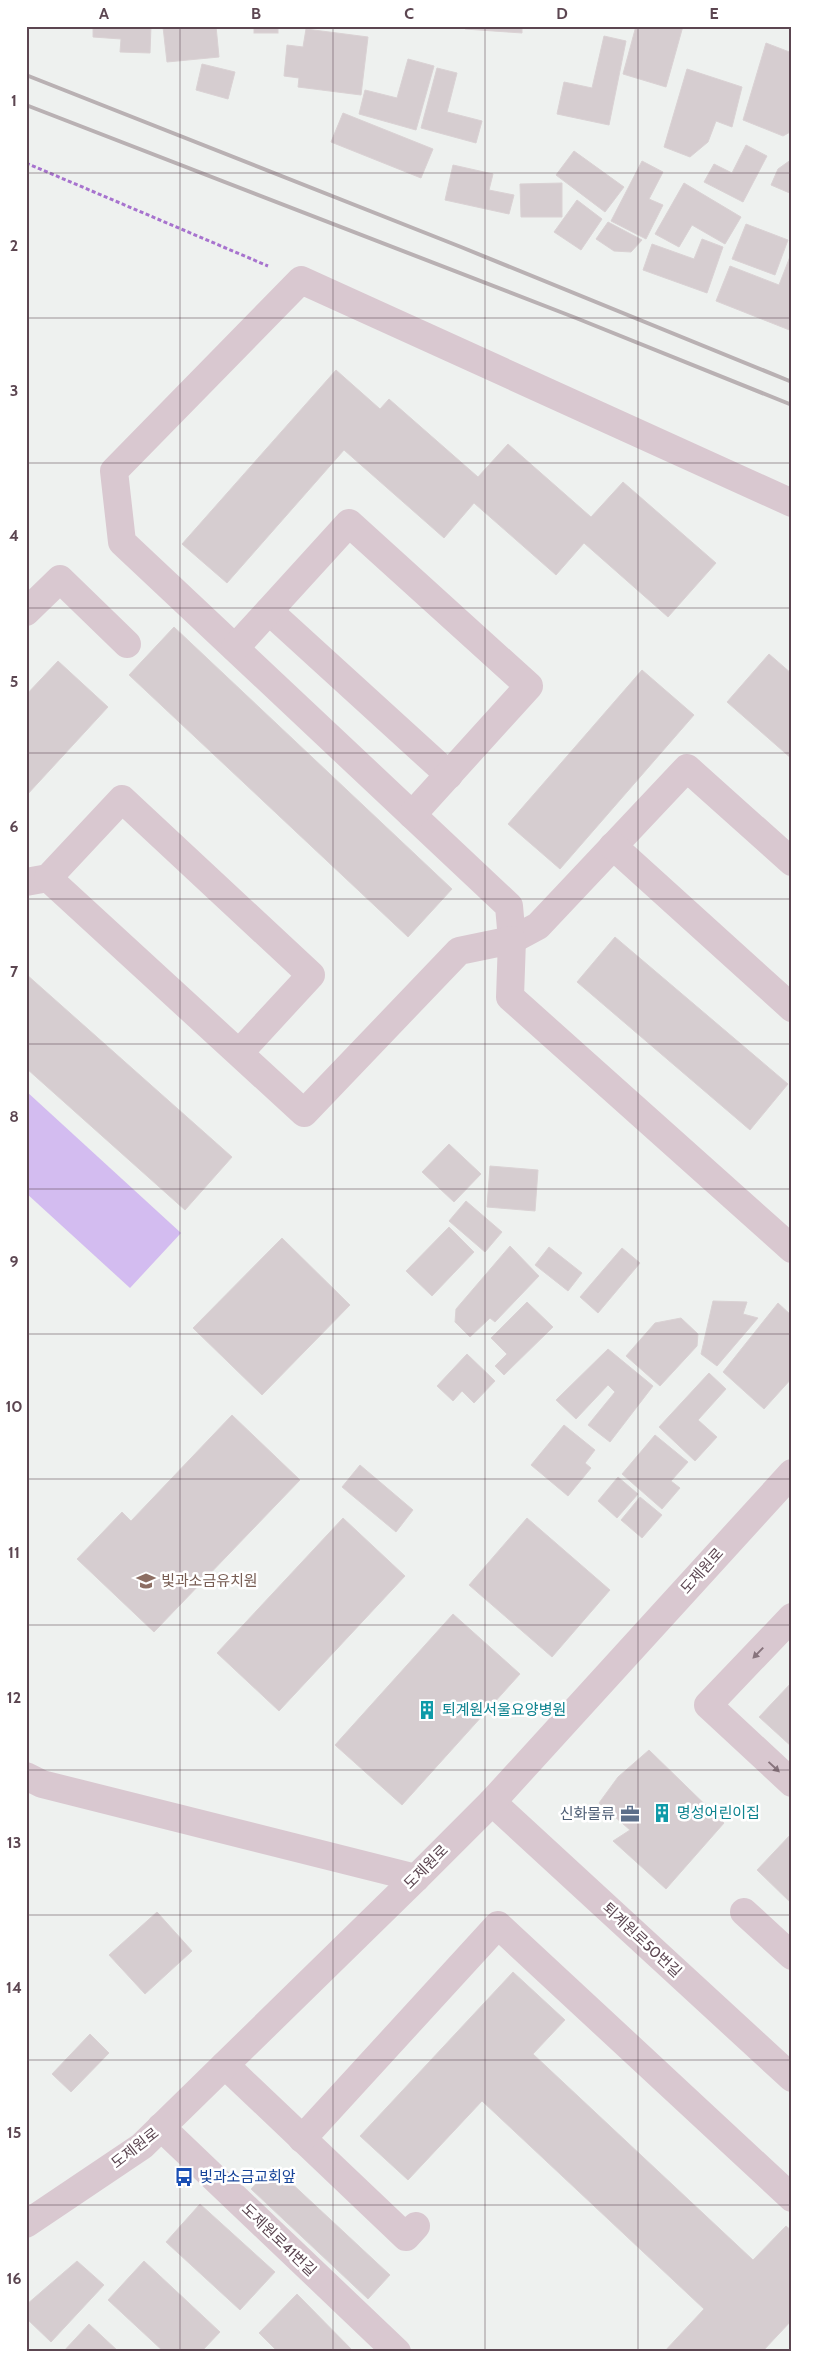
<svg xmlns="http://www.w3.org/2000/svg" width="818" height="2378" font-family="Cabin,'Noto Sans KR',sans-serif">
	<rect width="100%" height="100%" fill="#eef1ef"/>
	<polygon fill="#d3bcf0" points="26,1091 181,1233 130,1288 26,1193"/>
	<g fill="#d6cdd0" stroke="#dad2d4">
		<polygon points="93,26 151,26 150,53 120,52 121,39 93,37"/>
		<polygon points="216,26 219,57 167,62 163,27"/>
		<rect x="254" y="26" width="24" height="7"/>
		<polygon points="465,26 522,26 522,33 465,29"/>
		<polygon points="636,26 683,26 666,87 623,74"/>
		<polygon points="306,29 368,37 361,95 298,87 299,78 284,76 287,45 303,47"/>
		<polygon points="604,36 626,41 609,125 557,114 564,82 592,88"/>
		<polygon points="766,43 792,53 792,131 783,136 743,120"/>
		<polygon points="408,59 434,66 416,130 359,114 365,90 397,98"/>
		<polygon points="202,64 235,72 228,99 196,90"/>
		<polygon points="437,68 457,73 447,112 482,121 476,143 421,128"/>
		<polygon points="687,69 742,87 732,127 716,121 708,142 690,157 664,147"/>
		<polygon points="343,113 433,149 421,178 331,142"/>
		<polygon points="746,145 767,156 743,202 704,182 714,164 732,173"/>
		<polygon points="574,151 624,187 605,212 556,175"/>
		<polygon points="792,159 792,194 771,185 778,169"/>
		<polygon points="642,161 663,172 649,199 663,205 646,239 611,221"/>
		<polygon points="453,165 493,174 489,190 514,195 509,214 445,200"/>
		<polygon points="562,183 562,217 521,217 520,184"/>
		<polygon points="684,183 741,217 725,244 692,225 679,247 655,234"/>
		<polygon points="577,200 602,219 581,250 554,232"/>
		<polygon points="608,222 642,240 631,252 614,251 596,239"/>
		<polygon points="746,224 788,240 775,275 732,259"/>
		<polygon points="702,239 723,247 707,293 643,270 652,244 694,259"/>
		<polygon points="791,254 792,331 716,301 730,266 779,285"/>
		<polygon points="336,370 380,409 389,399 478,477 508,444 591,517 623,482 716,563 668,617 584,543 556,575 474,503 444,538 344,450 227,583 182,544"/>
		<polygon points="174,627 452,889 408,937 129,675"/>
		<polygon points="769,654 792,674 792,759 727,702"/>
		<polygon points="58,661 108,707 26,796 26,695"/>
		<polygon points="642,670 694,715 560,869 508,824"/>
		<polygon points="615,937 788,1084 750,1130 577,982"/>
		<polygon points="26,974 232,1157 185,1210 26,1068"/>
		<polygon points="449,1144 481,1174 454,1202 422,1172"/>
		<polygon points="490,1166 538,1170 535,1211 487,1207"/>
		<polygon points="466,1201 502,1232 485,1252 449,1221"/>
		<polygon points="449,1227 474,1252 432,1296 406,1271"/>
		<polygon points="282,1238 350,1305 262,1395 193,1328"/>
		<polygon points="510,1246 539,1276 495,1322 490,1318 470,1337 455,1322 456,1309"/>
		<polygon points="549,1247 582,1273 568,1291 535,1265"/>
		<polygon points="622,1248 640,1263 598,1313 580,1297"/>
		<polygon points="713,1301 747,1302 743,1314 758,1318 717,1366 701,1354"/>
		<polygon points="527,1302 553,1327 504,1375 495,1366 507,1354 491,1338"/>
		<polygon points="778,1303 792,1316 792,1378 764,1409 723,1372"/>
		<polygon points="681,1318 698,1334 697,1346 660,1386 626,1356 655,1323"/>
		<polygon points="608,1349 653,1386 610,1442 588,1425 615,1392 608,1385 576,1419 556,1400"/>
		<polygon points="467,1354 495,1381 474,1403 462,1391 453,1401 437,1386"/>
		<polygon points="709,1373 726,1389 698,1420 717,1437 695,1461 659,1427"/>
		<polygon points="232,1415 300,1480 154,1632 77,1559 122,1512 131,1521"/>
		<polygon points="564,1425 595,1450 585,1463 591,1468 568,1496 531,1465"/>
		<polygon points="655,1435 688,1462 671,1481 680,1488 662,1509 622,1474"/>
		<polygon points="360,1465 413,1510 396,1532 342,1487"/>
		<polygon points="618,1477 638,1494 617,1518 598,1501"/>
		<polygon points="640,1497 662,1515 642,1538 621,1520"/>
		<polygon points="343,1518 405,1576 279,1711 217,1653"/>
		<polygon points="527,1518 610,1590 552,1657 469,1585"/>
		<polygon points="453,1614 520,1674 402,1805 335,1745"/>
		<polygon points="792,1682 792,1747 759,1717"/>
		<polygon points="649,1750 724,1823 666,1889 613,1841 630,1830 599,1803 618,1777"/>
		<polygon points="792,1833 792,1904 757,1870"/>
		<polygon points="157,1912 192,1951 145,1994 109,1955"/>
		<polygon points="513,1972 565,2020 533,2054 753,2260 786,2226 792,2231 792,2320 762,2352 664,2352 704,2309 482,2101 408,2180 360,2136"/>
		<polygon points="90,2034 109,2053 71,2092 52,2074"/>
		<polygon points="273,2166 390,2275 368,2299 251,2189"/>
		<polygon points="200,2204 275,2272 240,2310 166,2242"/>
		<polygon points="77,2261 104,2285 51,2342 26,2318 26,2305"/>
		<polygon points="144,2261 220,2332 201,2352 164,2352 108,2300"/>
		<polygon points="297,2294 354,2352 278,2352 259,2333"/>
		<polygon points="89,2324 119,2352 63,2352"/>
	</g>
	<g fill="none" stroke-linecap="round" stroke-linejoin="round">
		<polyline stroke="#a773ce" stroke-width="3" stroke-dasharray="4 2.5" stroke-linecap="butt" points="26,163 268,266"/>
		<g stroke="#d9c8d0" stroke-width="28">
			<polyline points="792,503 301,280 114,471 122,542 509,906 512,940 538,926 687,768 792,862"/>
			<polyline points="269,611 449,775"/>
			<polyline points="26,612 60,579 127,644"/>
			<polyline points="235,648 349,523 529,686 412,815"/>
			<polyline points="613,846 792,1008"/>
			<polyline points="26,882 48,878"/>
			<polyline points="239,1053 311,975 122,799 48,878 304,1113 459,951 512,940 510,997 792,1249"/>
			<polyline points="792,1617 708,1705 792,1783"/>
			<polyline points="26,1776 42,1784 416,1878"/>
			<polyline points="492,1802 792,2078"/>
			<polyline points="744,1912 792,1956"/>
			<polyline points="225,2065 406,2237 416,2226"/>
			<polyline points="161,2127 397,2352"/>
			<polyline points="302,2139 498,1925 792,2198"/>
			<polyline points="26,2224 142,2146 416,1878 492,1802 792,1473"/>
		</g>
		<g stroke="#b9b1b3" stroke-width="4">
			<polyline points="26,75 461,247 792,382"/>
			<polyline points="26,105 576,318 792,405"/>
		</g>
	</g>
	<defs><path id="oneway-solid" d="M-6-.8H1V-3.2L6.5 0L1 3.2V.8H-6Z" transform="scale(1.25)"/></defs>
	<g fill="#88747d">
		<use href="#oneway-solid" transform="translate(758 1653) rotate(134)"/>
		<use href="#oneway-solid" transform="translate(774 1767) rotate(43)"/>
	</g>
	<path fill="none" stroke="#5c4651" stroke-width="1" stroke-opacity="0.55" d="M 180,26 L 180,2352M 333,26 L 333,2352M 485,26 L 485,2352M 638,26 L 638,2352M 26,173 L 792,173M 26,318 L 792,318M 26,463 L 792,463M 26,608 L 792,608M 26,753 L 792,753M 26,899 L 792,899M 26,1044 L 792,1044M 26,1189 L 792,1189M 26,1334 L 792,1334M 26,1479 L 792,1479M 26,1625 L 792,1625M 26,1770 L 792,1770M 26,1915 L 792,1915M 26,2060 L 792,2060M 26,2205 L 792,2205"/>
	<defs>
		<g id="school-bare" transform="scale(1.5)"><path d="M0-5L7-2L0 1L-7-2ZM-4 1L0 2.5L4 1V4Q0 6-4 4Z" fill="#8d6e63" stroke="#fff" stroke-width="2.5" paint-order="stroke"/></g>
		<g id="building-bare" transform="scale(1.5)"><path d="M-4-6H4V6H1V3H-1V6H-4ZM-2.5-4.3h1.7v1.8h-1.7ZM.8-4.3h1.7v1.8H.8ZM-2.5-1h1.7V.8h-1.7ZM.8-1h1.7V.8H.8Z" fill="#0f9aa8" stroke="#fff" stroke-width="2.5" paint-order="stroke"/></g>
		<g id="office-bare" transform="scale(1.5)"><path d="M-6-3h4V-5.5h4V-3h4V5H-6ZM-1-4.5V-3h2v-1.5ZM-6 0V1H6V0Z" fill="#5c6f8a" stroke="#fff" stroke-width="2.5" paint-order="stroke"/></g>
		<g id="bus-bare" transform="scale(1.5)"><path d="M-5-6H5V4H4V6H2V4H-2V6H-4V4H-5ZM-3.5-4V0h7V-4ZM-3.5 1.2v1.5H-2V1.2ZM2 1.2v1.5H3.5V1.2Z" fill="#1a4fb4" stroke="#fff" stroke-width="2.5" paint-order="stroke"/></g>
	</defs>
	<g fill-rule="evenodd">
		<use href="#school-bare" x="146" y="1581"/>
		<use href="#building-bare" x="427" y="1710"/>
		<use href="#building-bare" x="662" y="1813"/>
		<use href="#office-bare" x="630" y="1814"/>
		<use href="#bus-bare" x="184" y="2177"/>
	</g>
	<g text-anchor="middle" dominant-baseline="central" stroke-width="5" stroke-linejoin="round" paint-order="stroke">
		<g font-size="15" fill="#5c4651" stroke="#fff">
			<text transform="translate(702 1571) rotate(-48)">도제원로</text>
			<text transform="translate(426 1867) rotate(-45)">도제원로</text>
			<text transform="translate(642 1940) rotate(43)">퇴계원로50번길</text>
			<text transform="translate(135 2148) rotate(-38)">도제원로</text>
			<text transform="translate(279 2240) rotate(44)">도제원로41번길</text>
		</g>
		<g font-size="15" fill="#785e54" stroke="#fff" text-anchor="start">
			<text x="161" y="1581">빛과소금유치원</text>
		</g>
		<g font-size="15" fill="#0d838f" stroke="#fff" text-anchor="start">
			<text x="442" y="1710">퇴계원서울요양병원</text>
			<text x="677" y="1813">명성어린이집</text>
		</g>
		<g font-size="15" fill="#4e5e75" stroke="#fff" text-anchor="end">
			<text x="615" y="1814">신화물류</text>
		</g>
		<g font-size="15" fill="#164399" stroke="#fff" text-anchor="start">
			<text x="199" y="2177">빛과소금교회앞</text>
		</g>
	</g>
	<rect width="818" height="2378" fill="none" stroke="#ffffff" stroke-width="55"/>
	<rect x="28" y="28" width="762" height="2322" fill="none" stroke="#5c4651" stroke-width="2"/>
	<g font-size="16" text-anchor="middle" font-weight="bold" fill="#5c4651">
		<text x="104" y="19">A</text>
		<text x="256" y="19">B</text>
		<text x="409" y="19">C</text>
		<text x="562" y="19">D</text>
		<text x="714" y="19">E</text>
		<text x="14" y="106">1</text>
		<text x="14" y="251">2</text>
		<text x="14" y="396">3</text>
		<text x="14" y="541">4</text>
		<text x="14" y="687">5</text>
		<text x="14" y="832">6</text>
		<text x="14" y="977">7</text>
		<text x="14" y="1122">8</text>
		<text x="14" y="1267">9</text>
		<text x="14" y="1412">10</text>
		<text x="14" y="1558">11</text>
		<text x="14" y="1703">12</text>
		<text x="14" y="1848">13</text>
		<text x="14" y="1993">14</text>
		<text x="14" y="2138">15</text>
		<text x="14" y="2284">16</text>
	</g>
</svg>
